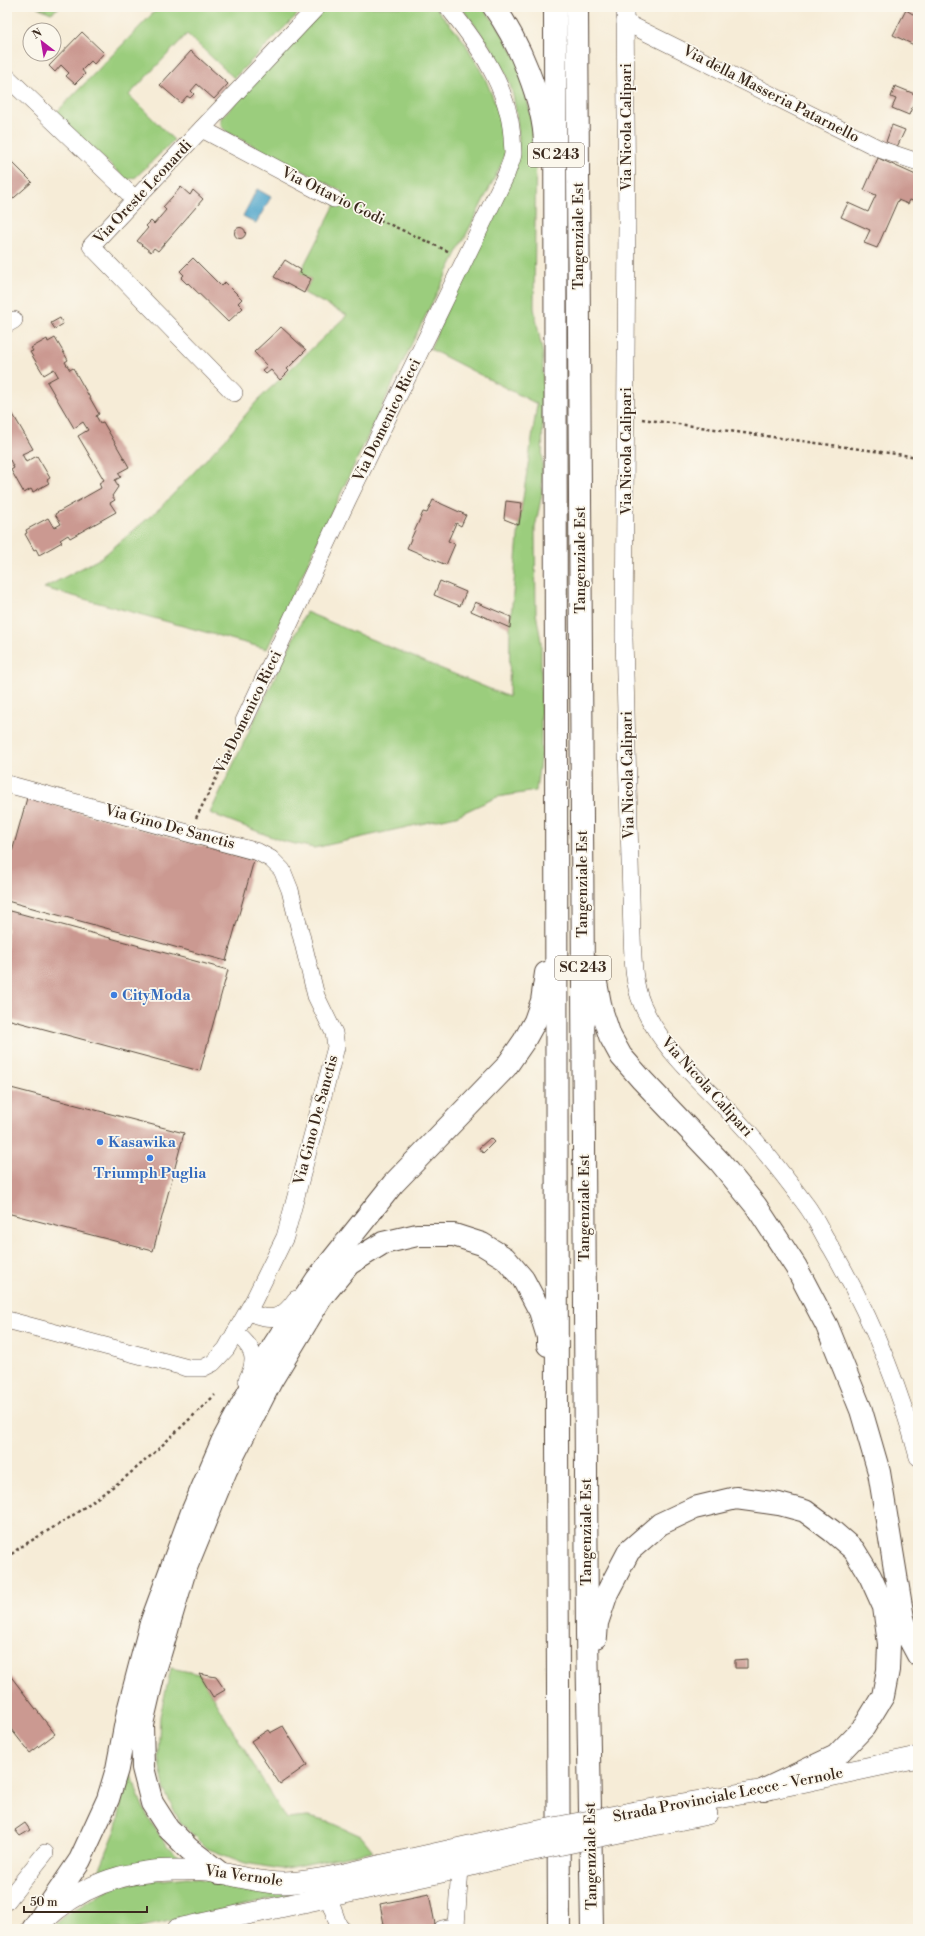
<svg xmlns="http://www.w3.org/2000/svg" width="925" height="1936" font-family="'Libre Bodoni',serif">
	<rect width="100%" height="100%" fill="#fbf7ec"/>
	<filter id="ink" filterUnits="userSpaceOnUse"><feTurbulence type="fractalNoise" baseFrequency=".025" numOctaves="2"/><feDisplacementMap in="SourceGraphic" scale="8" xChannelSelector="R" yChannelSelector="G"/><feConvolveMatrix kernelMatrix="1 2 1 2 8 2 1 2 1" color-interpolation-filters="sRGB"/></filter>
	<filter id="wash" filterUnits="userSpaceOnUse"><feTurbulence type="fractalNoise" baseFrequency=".012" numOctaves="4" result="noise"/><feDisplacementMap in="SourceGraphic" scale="16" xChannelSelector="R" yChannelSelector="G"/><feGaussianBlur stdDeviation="0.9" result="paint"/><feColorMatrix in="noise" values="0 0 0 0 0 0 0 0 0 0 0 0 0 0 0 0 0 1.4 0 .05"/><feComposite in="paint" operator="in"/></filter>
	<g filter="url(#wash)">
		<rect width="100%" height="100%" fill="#f6ecd7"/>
		<g fill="#9bcd7d" stroke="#6b7c4e">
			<polygon points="37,7 60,7 51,13"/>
			<polygon points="159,7 305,7 234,78 187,34 129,95 174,140 136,177 127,180 55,114"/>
			<polygon points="325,7 435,7 464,41 485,78 498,110 506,146 503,161 414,339 267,649 44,588 101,558 160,508 228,436 257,401 347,315 304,293 311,279 300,273 342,191 227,132 221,126 221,118"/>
			<path d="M 461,7 L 482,7 L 497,25 L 518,61 L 536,138 L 534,308 L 543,355 L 542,494 L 535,528 L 536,613 L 541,641 L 541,753 L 536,791 L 497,797 L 456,816 L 314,848 L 282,841 L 210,813 L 306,612 L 509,697 L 510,628 L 519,525 L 537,404 L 430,349 L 519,140 C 517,118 515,94 506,74 C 494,49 477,28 461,7 Z"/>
			<polygon points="171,1668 199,1674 286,1819 308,1817 332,1823 361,1836 373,1851 281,1869 245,1863 206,1848 180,1822 165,1792 158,1756 160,1716"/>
			<path d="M 130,1767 C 141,1809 151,1830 183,1861 L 95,1880 L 117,1827 L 123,1793 Z"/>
			<polygon points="187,1877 222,1882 254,1890 294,1894 133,1929 51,1929 66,1915 90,1900 119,1885"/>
		</g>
		<polygon fill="#4da4ca" stroke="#446774" points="257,189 271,197 256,223 243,216"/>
		<g id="blocks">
			<g fill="#cb9991">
				<polygon points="906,10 918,17 918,37 914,45 893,35"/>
				<polygon points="82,32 104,53 94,64 91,61 82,70 85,74 75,84 66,76 69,73 61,65 55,72 49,66"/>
				<polygon points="191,51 228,84 214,99 197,84 191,91 194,94 190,98 187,96 181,103 160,85"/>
				<polygon points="895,86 917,95 909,115 892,108 896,99 891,97"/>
				<polygon points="892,125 905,130 897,147 886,142"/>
				<polygon points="878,158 918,176 918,203 910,200 908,204 898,200 877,248 864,243 870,230 841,217 848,203 868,212 876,195 864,190"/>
				<polygon points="9,159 32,182 7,204 7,162"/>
				<polygon points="181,187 190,195 193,190 203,199 158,251 154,248 151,252 137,241 148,228 146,226 151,221 154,224 166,210 163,207"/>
				<circle cx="240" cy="233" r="5.5"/>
				<polygon points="193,258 221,286 225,282 242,299 238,303 243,308 228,322 188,283 187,284 181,278 184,275 180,271"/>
				<polygon points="285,260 301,270 300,273 311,279 304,293 274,277"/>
				<polygon points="60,318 63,324 55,329 51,323"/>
				<polygon points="281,327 306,350 287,369 289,371 280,380 271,370 266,374 262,370 267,366 254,352"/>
				<polygon points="55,338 68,360 65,362 70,370 73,368 99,414 96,416 100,423 103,422 129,467 118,473 121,477 115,480 118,487 112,496 115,500 110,503 116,512 70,538 68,535 60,540 62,542 39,555 36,549 34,550 25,534 27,533 26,530 48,518 54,528 61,524 55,514 101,488 99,483 104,480 78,436 88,430 83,422 74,428 47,382 58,376 54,369 44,375 30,352 33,351 31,348 47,339 48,342"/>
				<polygon points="7,404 33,449 22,454 26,462 37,456 50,478 47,480 49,483 33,492 31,489 24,493 11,470 14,468 10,460 7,462"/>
				<polygon points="433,500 466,515 461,526 456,523 448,541 455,544 446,565 407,548 423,512 427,513"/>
				<polygon points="506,501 522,503 519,525 504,519"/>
				<polygon points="440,581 466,592 460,606 434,595"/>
				<polygon points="475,602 511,617 510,628 471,611"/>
				<polygon points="27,798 254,860 226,961 7,901 7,870"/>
				<polygon points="7,910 228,970 200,1071 7,1019"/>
				<polygon points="7,1087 184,1133 153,1251 7,1213"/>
				<polygon points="490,1138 494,1142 483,1153 479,1148"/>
				<polygon points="747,1659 747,1668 735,1668 735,1660"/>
				<polygon points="9,1674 55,1734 30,1753 7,1724 7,1676"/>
				<polygon points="199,1674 216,1677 225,1690 213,1697"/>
				<polygon points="283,1726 307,1765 280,1784 251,1741 268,1730 270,1733"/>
				<polygon points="25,1823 30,1830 20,1836 15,1830"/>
				<polygon points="429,1894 436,1929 362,1929 384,1924 380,1904"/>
			</g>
		</g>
	</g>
	<g filter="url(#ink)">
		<use href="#blocks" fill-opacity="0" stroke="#57473a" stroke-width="1"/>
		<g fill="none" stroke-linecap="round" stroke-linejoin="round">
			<g stroke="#57473a" stroke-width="18">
				<g id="minor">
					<path d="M 625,7 L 627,223 L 624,638 L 632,935 C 633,958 633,983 642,1004 C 662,1051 703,1083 736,1119 C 761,1146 784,1175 806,1205 C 816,1218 823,1235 832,1249 C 870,1315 899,1384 918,1457"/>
					<polyline points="625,22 882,150 918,162"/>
					<polyline points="7,77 135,199"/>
					<polyline points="202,129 334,199"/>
					<polyline points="7,324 14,320"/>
					<polyline points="234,393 91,246 317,7"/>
					<path d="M 244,721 L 347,501 L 506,175 C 508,168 512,161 513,154 C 513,148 512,141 512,136 C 508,86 478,44 448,7"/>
					<polyline points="7,784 258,852 271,859 282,870 290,890 316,996 334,1033 336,1047 285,1237 254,1300 226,1349 213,1363 203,1368 188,1368 7,1320"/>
					<path d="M 248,1312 C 270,1321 281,1321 296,1299"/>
					<path d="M 235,1333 C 254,1347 258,1359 247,1380"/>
					<polyline points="328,1896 339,1927 342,1929"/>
					<polyline points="7,1901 45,1853"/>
					<polyline points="442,1929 456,1926 460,1868"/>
				</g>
			</g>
			<g stroke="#57473a" stroke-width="22">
				<g id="major">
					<polyline points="636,1812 764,1790 918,1757"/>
					<polyline points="639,1828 707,1814"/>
					<path d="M 42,1922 C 80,1885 128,1869 180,1870 C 189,1870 198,1869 207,1870 C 231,1874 261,1884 285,1883 C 318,1881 351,1873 383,1865 C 427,1856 470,1846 513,1836"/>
					<polyline points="178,1929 460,1868 515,1854"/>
				</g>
			</g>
			<g stroke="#57473a" stroke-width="24">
				<g id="highway">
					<path d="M 494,7 C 518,40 544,101 545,143"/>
					<polyline points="555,7 557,1438 559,1929"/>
					<polyline points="577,7 587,1634 592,1929"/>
					<polyline points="593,967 601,1009 610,1036 621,1056 642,1080 720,1162 756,1206 796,1267 827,1326 861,1410 879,1472 903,1618 910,1640 918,1655"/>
					<polyline points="596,1637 597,1623 607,1593 629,1551 660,1524 694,1508 736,1498 779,1504 805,1511 832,1531 854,1550 870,1576 884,1607 889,1644 888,1670 883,1696 864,1727 836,1756 764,1790"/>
					<polyline points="220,1873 189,1849 168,1828 152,1803 143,1768 142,1724 153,1677 185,1570 226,1470 271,1381 321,1298 349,1264 383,1243 417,1235 454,1235 482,1244 505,1258 523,1279 540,1311 548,1337 548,1345"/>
					<polyline points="33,1929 80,1860 108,1799 117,1769 128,1711 151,1623 192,1512 222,1442 274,1345 317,1279 393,1184 506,1067 524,1041 535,1021 542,1001 546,973"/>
				</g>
			</g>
			<g stroke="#57473a" stroke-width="2.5" stroke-dasharray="3 3" stroke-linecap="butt">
				<polyline points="347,205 450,252"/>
				<polyline points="642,419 918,457"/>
				<polyline points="196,818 238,735"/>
				<polyline points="7,1558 19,1548 69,1518 121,1481 154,1453 215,1395"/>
			</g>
			<use href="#minor" stroke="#fff" stroke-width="17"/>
			<use href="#major" stroke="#fff" stroke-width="21"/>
			<use href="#highway" stroke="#fff" stroke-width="22"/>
			<g stroke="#57473a" stroke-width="22" stroke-linecap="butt">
				<g id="major-bridge">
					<polyline points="513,1836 636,1812"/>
					<polyline points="515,1854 639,1828"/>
				</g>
			</g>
			<use href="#major-bridge" stroke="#fff" stroke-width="21"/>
		</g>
	</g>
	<g fill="#3f7fe0" stroke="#fbf7ec" stroke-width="1.5">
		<circle cx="114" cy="995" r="4"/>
		<circle cx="100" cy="1142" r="4"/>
		<circle cx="150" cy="1158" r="4"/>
	</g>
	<g text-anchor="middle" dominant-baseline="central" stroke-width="3.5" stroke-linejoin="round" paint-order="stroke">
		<g fill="#fbf7ec" stroke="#75685c" stroke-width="1">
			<rect x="528" y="143" width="56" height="24" rx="3"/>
			<rect x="555" y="956" width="56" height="24" rx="3"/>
		</g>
		<g font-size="14" font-weight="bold" fill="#3b2a1e">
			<text x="556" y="155">SC 243</text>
			<text x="583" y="968">SC 243</text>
		</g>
		<g font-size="15" fill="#3b2a1e" stroke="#fbf7ec">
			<text transform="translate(771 94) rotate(27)">Via della Masseria Patarnello</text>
			<text transform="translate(626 127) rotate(-90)">Via Nicola Calipari</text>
			<text transform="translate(143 192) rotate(-47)">Via Oreste Leonardi</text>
			<text transform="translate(333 196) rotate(26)">Via Ottavio Godi</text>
			<text transform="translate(578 236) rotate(-90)">Tangenziale Est</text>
			<text transform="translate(387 420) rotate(-64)">Via Domenico Ricci</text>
			<text transform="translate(626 451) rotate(-90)">Via Nicola Calipari</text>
			<text transform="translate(580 560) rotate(-90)">Tangenziale Est</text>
			<text transform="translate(248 712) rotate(-64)">Via Domenico Ricci</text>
			<text transform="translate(628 775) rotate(-91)">Via Nicola Calipari</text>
			<text transform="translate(170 827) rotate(15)">Via Gino De Sanctis</text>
			<text transform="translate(582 884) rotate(-90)">Tangenziale Est</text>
			<text transform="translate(707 1087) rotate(48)">Via Nicola Calipari</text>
			<text transform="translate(316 1120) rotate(-75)">Via Gino De Sanctis</text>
			<text transform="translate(584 1208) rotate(-90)">Tangenziale Est</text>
			<text transform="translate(586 1532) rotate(-90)">Tangenziale Est</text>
			<text transform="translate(728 1795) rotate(-11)">Strada Provinciale Lecce - Vernole</text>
			<text transform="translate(591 1856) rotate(-91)">Tangenziale Est</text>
			<text transform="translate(244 1876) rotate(8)">Via Vernole</text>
		</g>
		<g font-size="15" font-weight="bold" fill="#366cbe" stroke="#fbf7ec" text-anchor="start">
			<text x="122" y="995">CityModa</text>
			<text x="108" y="1142">Kasawika</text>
			<text x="150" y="1173" text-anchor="middle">Triumph Puglia</text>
		</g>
	</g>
	<rect width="925" height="1936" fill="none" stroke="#fbf7ec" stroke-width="24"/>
	<g transform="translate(42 42) rotate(329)"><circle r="19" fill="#fbf7ec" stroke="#aea59a"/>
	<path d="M0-3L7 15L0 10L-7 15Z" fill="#b5179e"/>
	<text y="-6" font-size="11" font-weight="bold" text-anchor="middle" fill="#3b2a1e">N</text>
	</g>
	<path d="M24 1906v6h123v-6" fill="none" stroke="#3b2a1e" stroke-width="2"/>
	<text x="30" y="1906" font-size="12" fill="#3b2a1e" stroke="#fbf7ec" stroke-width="3" paint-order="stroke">50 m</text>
</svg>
